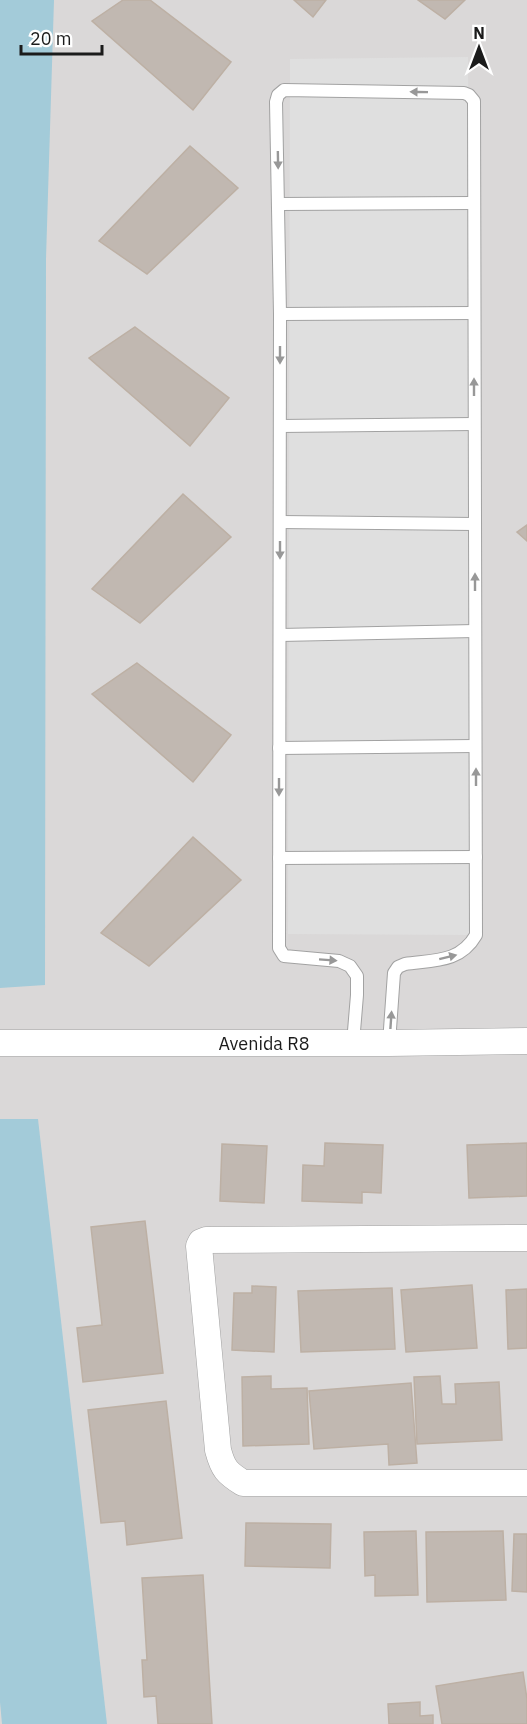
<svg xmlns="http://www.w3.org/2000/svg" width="527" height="1724" font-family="'IBM Plex Sans',sans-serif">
	<rect width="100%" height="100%" fill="#ede9e1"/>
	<rect fill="#dad8d8" x="0" y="0" width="527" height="1724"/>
	<polygon fill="#dfdfdf" points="468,57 472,935 288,934 290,59"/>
	<g fill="#a3cbd9">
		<polygon points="0,0 54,0 46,259 45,985 0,988"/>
		<polygon points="0,1119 38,1119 107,1724 2,1724 0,1702"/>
	</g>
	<g fill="#c1b8b1" stroke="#bdb0a4" stroke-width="1.5">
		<polygon points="123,0 150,0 231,62 193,110 92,21"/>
		<polygon points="294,0 326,0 313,17"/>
		<polygon points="418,0 465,0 445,19"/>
		<polygon points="190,146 238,188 147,274 99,241"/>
		<polygon points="135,327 229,398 190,446 89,358"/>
		<polygon points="183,494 231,537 140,623 92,589"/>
		<polygon points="527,525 527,541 517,532"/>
		<polygon points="137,663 231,735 193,782 92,694"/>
		<polygon points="193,837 241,880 149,966 101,933"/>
		<polygon points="325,1143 383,1145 381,1193 362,1192 362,1203 302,1201 303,1165 324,1166"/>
		<polygon points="527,1143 527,1196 469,1198 467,1145"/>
		<polygon points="222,1144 267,1146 264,1203 220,1201"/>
		<polygon points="145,1221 163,1373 83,1382 77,1328 102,1325 91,1227"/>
		<polygon points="472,1285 477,1348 406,1352 401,1290"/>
		<polygon points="252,1286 276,1287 274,1352 232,1350 234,1293 252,1293"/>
		<polygon points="392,1288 395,1349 301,1352 298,1291"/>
		<polygon points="527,1289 527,1348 508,1349 506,1290"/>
		<polygon points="271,1376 271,1389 307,1388 309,1444 243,1446 242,1377"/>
		<polygon points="440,1376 442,1404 456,1404 455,1384 499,1382 502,1440 417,1444 414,1377"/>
		<polygon points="411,1383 417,1463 389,1465 388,1444 314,1449 309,1391"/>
		<polygon points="166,1401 182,1538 127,1545 125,1521 101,1523 88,1410"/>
		<polygon points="246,1523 331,1524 330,1568 245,1566"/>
		<polygon points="416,1531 418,1595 375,1596 375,1575 365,1576 364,1532"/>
		<polygon points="503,1531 506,1600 427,1602 426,1532"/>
		<polygon points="514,1534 527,1534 527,1592 512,1591"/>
		<polygon points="203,1575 212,1724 158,1724 156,1696 144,1697 142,1660 147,1660 142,1578"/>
		<polygon points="523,1672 527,1699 527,1724 442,1724 436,1686"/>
		<polygon points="420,1702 420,1716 433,1715 433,1724 389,1724 388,1704"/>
	</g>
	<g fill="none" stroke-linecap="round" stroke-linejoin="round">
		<g stroke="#a2a2a2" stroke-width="14">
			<g id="service">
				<polyline points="279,204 473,203"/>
				<polyline points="280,314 474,313"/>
				<polyline points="280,426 474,424"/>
				<polyline points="280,522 474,524"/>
				<polyline points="280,635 475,631"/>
				<polyline points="279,748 475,746"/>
				<polyline points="279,858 476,857"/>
				<path d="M 353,1043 L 357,995 L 357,976 L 350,966 L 339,961 L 284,956 L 279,948 L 280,314 L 276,102 L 278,95 L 284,90 L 464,93 L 469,95 L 474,101 L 476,935 C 460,963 433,960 405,964 L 398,967 L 394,973 L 389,1043"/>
			</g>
		</g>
		<g stroke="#a2a2a2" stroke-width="27">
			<g id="minor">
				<polyline points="0,1043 389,1043 527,1041"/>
				<path d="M 527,1238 L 206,1240 L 201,1242 L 199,1246 L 218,1450 C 223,1469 227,1473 243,1483 L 527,1483"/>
			</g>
		</g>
		<use href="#service" stroke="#fff" stroke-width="12"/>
		<use href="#minor" stroke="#fff" stroke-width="26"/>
	</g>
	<defs><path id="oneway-solid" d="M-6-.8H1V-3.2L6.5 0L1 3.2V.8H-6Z" transform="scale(1.5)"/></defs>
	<g fill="#989898">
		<use href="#oneway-solid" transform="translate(419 92) rotate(-179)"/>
		<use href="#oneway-solid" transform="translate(278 160) rotate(89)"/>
		<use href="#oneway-solid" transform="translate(280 355) rotate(90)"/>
		<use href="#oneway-solid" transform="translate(474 387) rotate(-90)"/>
		<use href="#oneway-solid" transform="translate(280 550) rotate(90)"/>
		<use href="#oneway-solid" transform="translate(475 582) rotate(-90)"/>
		<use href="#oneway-solid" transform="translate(476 777) rotate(-90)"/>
		<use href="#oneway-solid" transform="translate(279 787) rotate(90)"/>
		<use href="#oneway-solid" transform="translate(448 957) rotate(-14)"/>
		<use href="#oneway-solid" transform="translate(328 960) rotate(4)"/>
		<use href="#oneway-solid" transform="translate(391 1020) rotate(-86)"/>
	</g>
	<g text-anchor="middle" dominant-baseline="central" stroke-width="6" stroke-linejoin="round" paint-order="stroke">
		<g font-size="18" fill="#1b1b1b" stroke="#fff">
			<text x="264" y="1043">Avenida R8</text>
		</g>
	</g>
	<g transform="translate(479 48)" stroke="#ffffff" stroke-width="4.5" paint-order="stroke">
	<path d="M0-4.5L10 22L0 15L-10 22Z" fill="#1b1b1b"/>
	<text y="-9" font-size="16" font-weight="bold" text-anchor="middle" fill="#1b1b1b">N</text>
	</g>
	<path d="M21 45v9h81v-9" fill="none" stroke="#1b1b1b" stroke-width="3"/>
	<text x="30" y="45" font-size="18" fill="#1b1b1b" stroke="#ffffff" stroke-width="4.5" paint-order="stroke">20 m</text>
</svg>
